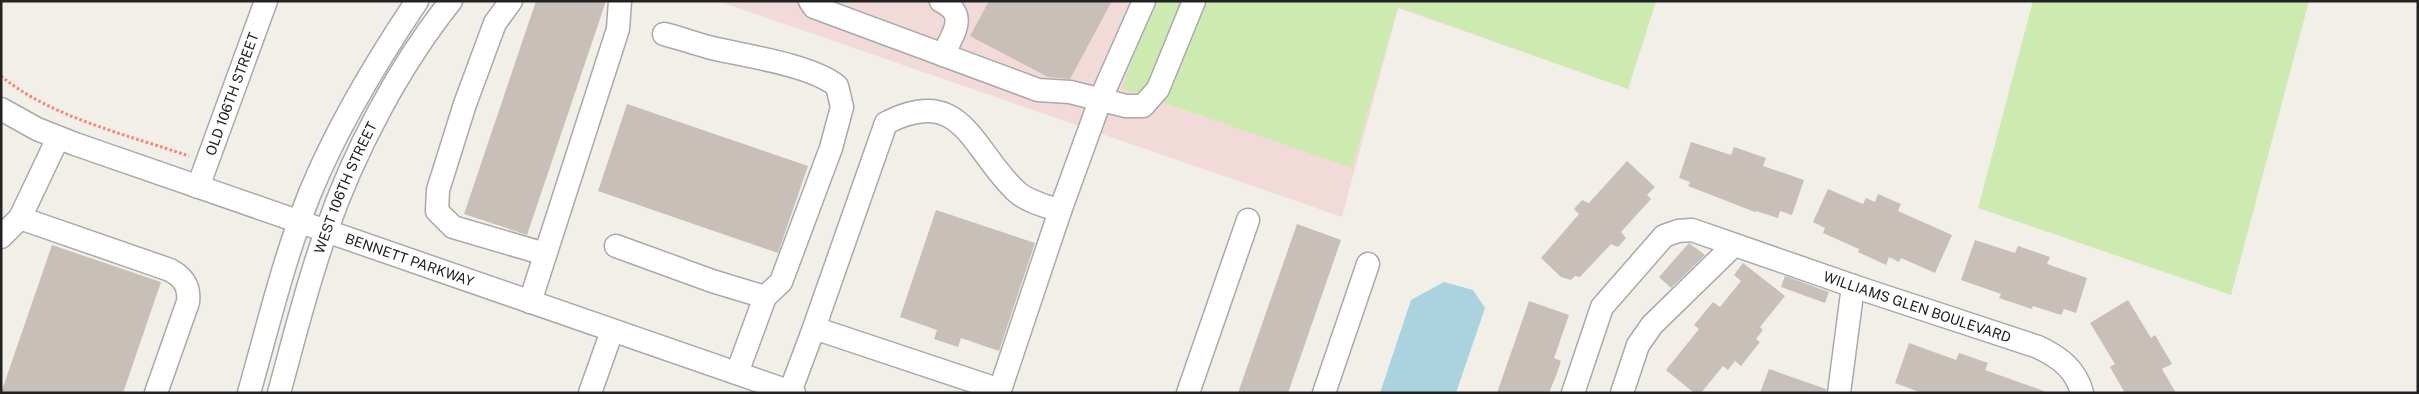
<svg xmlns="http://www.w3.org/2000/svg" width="2419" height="394" font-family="'Public Sans',sans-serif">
	<rect width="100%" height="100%" fill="#f2efe9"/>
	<polygon fill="#f2dad9" points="718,1 1656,1 1628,89 1398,8 1342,217"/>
	<g fill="#cdebb0">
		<polygon points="1152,1 1656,1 1628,89 1398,7 1352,168 1122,88"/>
		<polygon points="2033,1 2309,1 2231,295 1978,208"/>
	</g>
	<polygon fill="#aad3df" points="1444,282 1473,290 1485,308 1456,393 1380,393 1411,300"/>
	<g fill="#c7bfb8">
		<polygon points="536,1 606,1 527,235 464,214"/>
		<polygon points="989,1 1112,1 1070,79 1048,77 970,36"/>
		<polygon points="627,104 808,166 778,253 598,191"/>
		<polygon points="1691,142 1731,155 1734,147 1766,158 1763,166 1804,180 1792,215 1780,211 1778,218 1756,211 1755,212 1688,186 1690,182 1679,178"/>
		<polygon points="1627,161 1655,187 1647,195 1651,199 1621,232 1626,238 1618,247 1611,244 1580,277 1575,276 1571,280 1561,277 1541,258 1579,214 1574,209 1582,200 1589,203"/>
		<polygon points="1828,189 1863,204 1866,198 1875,202 1878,194 1901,204 1898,211 1952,235 1935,273 1901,258 1899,262 1889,257 1886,265 1858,252 1859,249 1823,233 1825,228 1813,222"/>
		<polygon points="936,210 1035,243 999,351 961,338 958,347 934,339 937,330 900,317"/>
		<polygon points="1297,224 1341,240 1288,393 1238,393"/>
		<polygon points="1975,240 2015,253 2018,246 2050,257 2047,264 2087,278 2076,313 2064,309 2061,315 2033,306 2032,309 1999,298 2001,294 1961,280"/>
		<polygon points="1689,243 1705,255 1671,288 1659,277"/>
		<polygon points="52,245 161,282 123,393 1,393"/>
		<polygon points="1743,263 1785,296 1760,327 1763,330 1756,339 1760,342 1741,366 1735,361 1728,370 1723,366 1701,393 1694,393 1666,370 1699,329 1694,325 1713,302 1720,307 1741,281 1734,275"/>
		<polygon points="1785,276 1829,292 1825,303 1781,287"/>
		<polygon points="2128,300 2151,338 2155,335 2172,364 2162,369 2176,393 2125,393 2110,367 2115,364 2090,323"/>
		<polygon points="1529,301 1569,315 1554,358 1561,361 1557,373 1549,393 1497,393"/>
		<polygon points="1909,343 1956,360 1959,353 1988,363 1985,370 2044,391 2044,393 1922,393 1895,383"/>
		<polygon points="1769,369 1826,389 1826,393 1760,393"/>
	</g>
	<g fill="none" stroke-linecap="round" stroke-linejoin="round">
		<g stroke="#a9a9a9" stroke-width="25">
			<g id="minor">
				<polyline points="511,1 495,23 465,104 438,190 437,211 453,227 545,254"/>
				<polyline points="810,1 814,7 1038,90 1070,92 1126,106 1143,106 1158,89 1194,1"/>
				<path d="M 941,1 C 969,15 953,33 943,55"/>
				<path d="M 664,34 C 680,38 696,44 712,48 C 746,56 811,65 837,86 L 842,107 L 831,148 L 781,282 L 765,297 L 737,373"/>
				<path id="s1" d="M 1,109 L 37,129 L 75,144 L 794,393"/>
				<path d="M 58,138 L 20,218 L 170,270 C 183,277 190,286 188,302 L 156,393"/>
				<path id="s2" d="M 198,187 L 266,1"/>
				<polyline points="1060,211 1101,98 1144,1"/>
				<polyline points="1,237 20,218"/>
				<polyline points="616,246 712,281 765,297"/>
				<polyline points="530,302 618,29 620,1"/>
				<path d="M 790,392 L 814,328 L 1000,390 L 1060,211 C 1047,206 1028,202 1017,192 C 972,151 963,83 886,123 L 814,328"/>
				<path d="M 249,393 C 268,326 284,258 310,193 C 338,125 376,62 417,1"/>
				<path id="s3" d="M 279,393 C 294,339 307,284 326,232 C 353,153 399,66 451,1"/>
				<polyline points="590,393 612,331"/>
				<polyline points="1188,393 1248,220"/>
				<polyline points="1324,393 1368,264"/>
				<path id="s4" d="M 1573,393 L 1602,307 L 1664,236 L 1678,231 L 1692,230 L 1859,288 L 2038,347 C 2059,357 2076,369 2082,393"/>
				<polyline points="1622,393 1638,345 1652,325 1734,245"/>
				<polyline points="1839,393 1853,286"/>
			</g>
		</g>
		<path stroke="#fa8072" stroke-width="3" stroke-dasharray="2.5 2.5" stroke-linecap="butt" d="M 1,76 C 50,117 128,135 189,156"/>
		<use href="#minor" stroke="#fff" stroke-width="22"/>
	</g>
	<g text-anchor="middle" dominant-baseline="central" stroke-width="4.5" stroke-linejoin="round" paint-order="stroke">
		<g font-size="14" fill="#222" stroke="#fff">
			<text stroke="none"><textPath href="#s2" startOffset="99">OLD 106TH STREET</textPath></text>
			<text stroke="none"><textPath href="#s3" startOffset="216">WEST 106TH STREET</textPath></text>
			<text stroke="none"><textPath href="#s1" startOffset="436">BENNETT PARKWAY</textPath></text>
			<text stroke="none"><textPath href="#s4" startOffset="452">WILLIAMS GLEN BOULEVARD</textPath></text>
		</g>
	</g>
	<rect width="2419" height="394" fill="none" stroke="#222222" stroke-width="5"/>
</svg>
